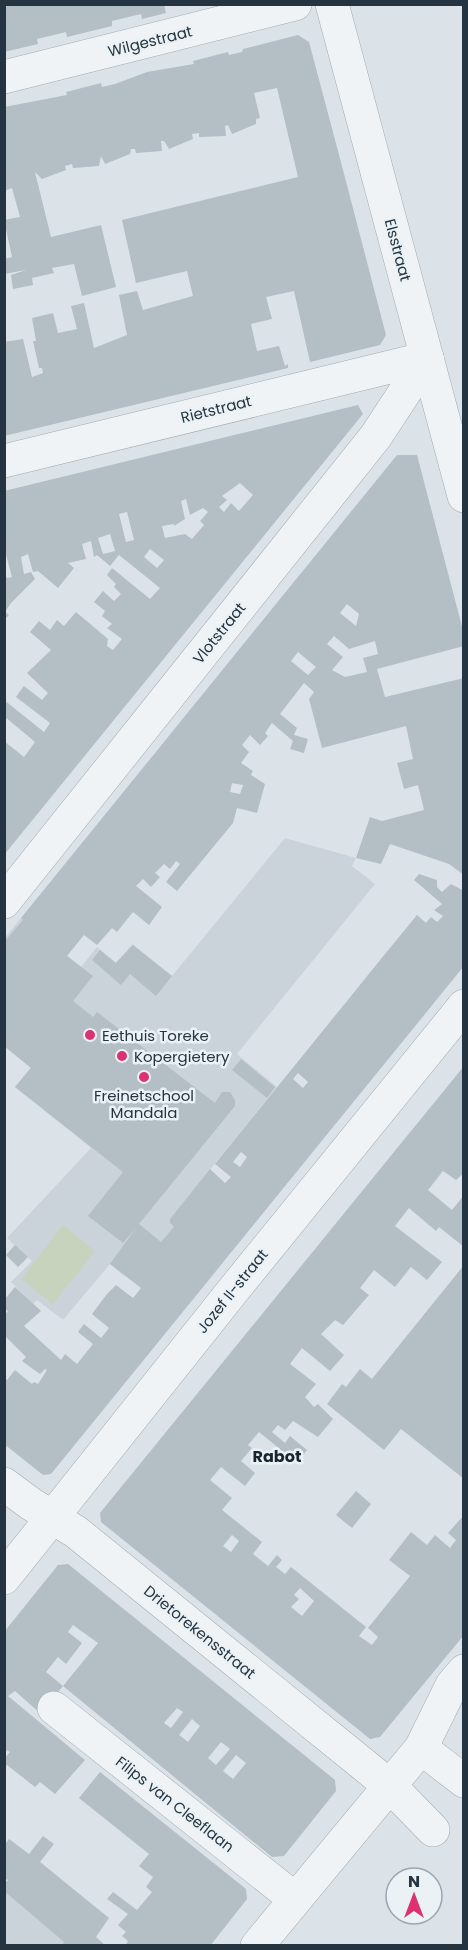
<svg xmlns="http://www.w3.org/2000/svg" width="468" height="1950" font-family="Poppins,sans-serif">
	<rect width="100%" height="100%" fill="#dce3e8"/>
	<g fill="#cad3da">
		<polygon points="285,838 356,858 352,866 375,884 237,1054 277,1087 170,1219 170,1224 222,1263 193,1299 138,1257 123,1275 110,1264 63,1320 37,1300 33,1304 11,1282 32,1261 7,1238 91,1148 15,1087 62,1028 5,980 5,938 21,918 81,967 97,947 116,963 132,944 172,976"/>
		<polygon points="4,1891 64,1942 61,1945 5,1945"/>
	</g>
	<polygon fill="#c7d3bc" points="63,1225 95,1251 53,1304 21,1279"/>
	<g fill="#b3bec5" fill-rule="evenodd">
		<polygon points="16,4 164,4 166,13 142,19 141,14 112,21 112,26 67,37 66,32 37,39 38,44 4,52 4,7"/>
		<polygon points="298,35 309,42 342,166 386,335 380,345 310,362 294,291 266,297 272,319 251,324 257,351 279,346 285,366 288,364 288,368 4,436 4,342 23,339 32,377 43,373 42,368 39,368 33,341 36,341 32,318 53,313 58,333 77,329 71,306 84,303 94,348 127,335 119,295 137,291 143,310 193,296 187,271 136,283 122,220 298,177 277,88 254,93 260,118 256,119 256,124 232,134 228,125 225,126 226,136 199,137 199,133 192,134 193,139 169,149 164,141 161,141 162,151 136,153 135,149 131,149 130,154 105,164 101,156 99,166 73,168 72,164 65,166 66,170 42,179 35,172 51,237 101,225 116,287 82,296 74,264 52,268 54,273 32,278 33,285 13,289 11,275 26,270 4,274 4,259 12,257 4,220 20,217 12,188 4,191 4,107 67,95 66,92 101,83 102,87 115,84 147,72 194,64 193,61 228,52 229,55 242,52 243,49"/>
		<path d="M 358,405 L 363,414 L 4,855 L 4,741 L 24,757 L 35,742 L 4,716 L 4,700 L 44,732 L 50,723 L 16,697 L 24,686 L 42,700 L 48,693 L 27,673 L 51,650 L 30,632 L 39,621 L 50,630 L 57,620 L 64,626 L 76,612 L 108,639 L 107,646 L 113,650 L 122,639 L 107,628 L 112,624 L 102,616 L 105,611 L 94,602 L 103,591 L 114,601 L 121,594 L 114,587 L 116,584 L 107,575 L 112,568 L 150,599 L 160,588 L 119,555 L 110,566 L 97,555 L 94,557 L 91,541 L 82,544 L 86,559 L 68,563 L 74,568 L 58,588 L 38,571 L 33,572 L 28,554 L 21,557 L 24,574 L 31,572 L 35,579 L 11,603 L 5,612 L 9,615 L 4,620 L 4,573 L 7,578 L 12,577 L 4,547 L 4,491 ZM 240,483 L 253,495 L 239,511 L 231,503 L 224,512 L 219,507 L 227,500 L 222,496 ZM 186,499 L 190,515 L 203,508 L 208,512 L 200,521 L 204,525 L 192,539 L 185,534 L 165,538 L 162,526 L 174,524 L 174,526 L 185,519 L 181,501 ZM 127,512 L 134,540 L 126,542 L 119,514 ZM 110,534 L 115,551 L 103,554 L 98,538 ZM 150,549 L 164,560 L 157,568 L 144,557 Z"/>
		<path d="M 397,455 L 417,455 L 464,634 L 464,646 L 377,669 L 385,697 L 464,678 L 464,875 L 449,864 L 390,844 L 381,864 L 356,858 L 370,817 L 382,821 L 424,810 L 418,785 L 404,789 L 397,763 L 413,759 L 406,726 L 322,748 L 309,699 L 314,692 L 304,683 L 280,714 L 297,728 L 294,735 L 308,739 L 304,753 L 290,749 L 293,741 L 272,723 L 265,733 L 268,736 L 260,745 L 250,735 L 242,745 L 249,752 L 241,763 L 253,771 L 251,775 L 265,784 L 257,813 L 237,808 L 233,823 L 177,891 L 166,882 L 180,864 L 176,861 L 170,869 L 164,864 L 155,873 L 160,877 L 151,887 L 143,879 L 136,886 L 162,907 L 149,925 L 133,912 L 117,932 L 112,928 L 97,945 L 84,935 L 67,956 L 93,976 L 73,1001 L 93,1017 L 97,1012 L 215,1103 L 222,1092 L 230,1092 L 235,1100 L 235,1106 L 139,1224 L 161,1242 L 174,1227 L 170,1223 L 170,1219 L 210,1169 L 225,1183 L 231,1177 L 215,1164 L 385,954 L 417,915 L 426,923 L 431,917 L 437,922 L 443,916 L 434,910 L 442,904 L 414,880 L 419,874 L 437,880 L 437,887 L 442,892 L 451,884 L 464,891 L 464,966 L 51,1474 L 43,1475 L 4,1444 L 4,1378 L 7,1380 L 15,1370 L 32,1384 L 34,1382 L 38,1384 L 47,1370 L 45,1369 L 40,1374 L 22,1361 L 26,1357 L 5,1336 L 5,1315 L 8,1311 L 4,1308 L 4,1300 L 15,1287 L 41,1311 L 24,1326 L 61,1360 L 65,1354 L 77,1364 L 93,1344 L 78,1332 L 84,1324 L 101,1338 L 109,1328 L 92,1314 L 107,1294 L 116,1285 L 133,1298 L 141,1288 L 110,1264 L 136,1228 L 123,1243 L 88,1216 L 123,1172 L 15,1087 L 31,1068 L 4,1046 L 4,942 L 23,920 L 21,918 ZM 347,604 L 359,614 L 356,626 L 340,613 ZM 334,636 L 349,649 L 375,641 L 378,654 L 363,658 L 367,672 L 345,677 L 332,670 L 343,657 L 327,644 ZM 298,652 L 316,667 L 308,675 L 291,661 ZM 232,783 L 243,785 L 240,794 L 230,792 ZM 298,1073 L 308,1082 L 303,1088 L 293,1079 ZM 241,1152 L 247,1157 L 240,1167 L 233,1162 Z"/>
		<polygon points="133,945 172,976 156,996 130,974 121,985 92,960 100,950 116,963"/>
		<polygon points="241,1059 275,1087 267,1098 232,1070"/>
		<path d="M 464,1066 L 464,1173 L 456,1180 L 443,1171 L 428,1190 L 452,1210 L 464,1195 L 464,1247 L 439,1227 L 436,1231 L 409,1208 L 395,1226 L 442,1262 L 427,1280 L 411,1267 L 395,1287 L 374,1270 L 360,1288 L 369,1295 L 343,1325 L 335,1320 L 321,1334 L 344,1355 L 330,1371 L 302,1348 L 290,1364 L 316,1384 L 305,1397 L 314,1407 L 318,1404 L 333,1419 L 318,1437 L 293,1421 L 285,1430 L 278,1425 L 272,1432 L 285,1443 L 290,1436 L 307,1450 L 297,1463 L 259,1432 L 248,1445 L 252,1448 L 241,1461 L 255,1473 L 245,1486 L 221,1467 L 210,1480 L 232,1498 L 222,1510 L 262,1542 L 253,1554 L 268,1566 L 277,1555 L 282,1560 L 276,1567 L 285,1574 L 291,1567 L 366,1627 L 359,1636 L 372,1645 L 378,1637 L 368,1628 L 410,1576 L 389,1560 L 411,1532 L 427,1545 L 435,1535 L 450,1548 L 456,1540 L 448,1533 L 464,1515 L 464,1635 L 380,1737 L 370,1739 L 101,1522 L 100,1513 ZM 232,1535 L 239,1541 L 231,1552 L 223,1546 ZM 300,1588 L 314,1601 L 302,1616 L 291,1607 L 299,1599 L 294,1595 Z"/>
		<polygon points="15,1245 28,1257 18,1267 6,1255"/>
		<polygon points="464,1265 464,1479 401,1429 384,1450 327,1404 342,1384 346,1387 360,1369 372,1379"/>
		<polygon points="356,1491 371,1504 352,1528 336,1515"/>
		<path d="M 68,1564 L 335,1780 L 336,1791 L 284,1856 L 272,1857 L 63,1686 L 41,1714 L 15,1691 L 8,1696 L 85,1760 L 55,1794 L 40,1782 L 35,1787 L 7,1765 L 4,1768 L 4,1759 L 10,1752 L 4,1749 L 4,1632 L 58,1565 ZM 73,1625 L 98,1643 L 63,1686 L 46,1672 L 58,1657 L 66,1664 L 82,1643 L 68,1632 ZM 177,1708 L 183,1712 L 171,1728 L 164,1723 ZM 192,1719 L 200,1726 L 188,1742 L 179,1735 ZM 221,1742 L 230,1749 L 216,1765 L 208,1758 ZM 236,1755 L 246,1763 L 233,1779 L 223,1771 Z"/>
		<polygon points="100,1772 246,1889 247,1899 210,1946 125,1946 128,1941 122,1936 126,1932 118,1925 128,1914 107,1899 113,1892 137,1910 152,1892 146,1887 153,1877 139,1866 149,1854 79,1798"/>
		<polygon points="43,1836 54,1844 40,1862 109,1918 96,1937 106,1946 61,1946 64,1942 4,1891 4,1884 8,1880 4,1878 4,1846 9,1839 29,1854"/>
	</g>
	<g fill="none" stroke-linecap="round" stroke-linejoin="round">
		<g stroke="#a1abb2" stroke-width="34">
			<g id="minor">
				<polyline points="332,4 464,496"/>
				<polyline points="4,77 295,4"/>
				<polyline points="4,461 427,358"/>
				<polyline points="4,902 376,436 427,358"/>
				<polyline points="4,1484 31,1504 76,1532 364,1765 391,1787 433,1830"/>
				<polyline points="4,1578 235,1288 464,1006"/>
				<polyline points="54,1708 295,1899"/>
				<polyline points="421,1748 464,1781"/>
				<polyline points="257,1946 421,1748 452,1685 464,1671"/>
			</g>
		</g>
		<use href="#minor" stroke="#eff3f6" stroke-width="33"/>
	</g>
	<g fill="#dc3272" stroke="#ebf2f6" stroke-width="2">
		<circle cx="90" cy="1035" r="6"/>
		<circle cx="122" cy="1056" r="6"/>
		<circle cx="144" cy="1077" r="6"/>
	</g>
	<g text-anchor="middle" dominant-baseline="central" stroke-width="5" stroke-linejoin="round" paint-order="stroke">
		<g font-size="15" fill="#243440" stroke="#ebf2f6">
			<text transform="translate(150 41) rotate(-14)">Wilgestraat</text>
			<text transform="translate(398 250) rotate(75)">Elsstraat</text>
			<text transform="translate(216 409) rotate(-14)">Rietstraat</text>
			<text transform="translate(219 633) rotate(-51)">Vlotstraat</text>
			<text transform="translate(232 1291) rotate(-51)">Jozef II-straat</text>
			<text transform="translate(200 1632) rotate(39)">Drietorekensstraat</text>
			<text transform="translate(175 1804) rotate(38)">Filips van Cleeflaan</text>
		</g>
		<g font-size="15" fill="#243440" stroke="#ebf2f6" text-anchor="start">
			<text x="102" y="1035">Eethuis Toreke</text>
			<text x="134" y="1056">Kopergietery</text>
			<text x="144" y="1095" text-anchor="middle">Freinetschool<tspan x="144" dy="17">Mandala</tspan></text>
		</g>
		<g font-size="16" font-weight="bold" fill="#172530" stroke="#ebf2f6">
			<text x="277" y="1456">Rabot</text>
		</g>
	</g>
	<rect width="468" height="1950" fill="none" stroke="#243440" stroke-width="12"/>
	<g transform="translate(414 1896)"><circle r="28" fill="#ebf2f6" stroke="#9ba6ad" stroke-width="1.5"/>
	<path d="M0-4.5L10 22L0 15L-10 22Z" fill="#dc3272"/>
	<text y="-9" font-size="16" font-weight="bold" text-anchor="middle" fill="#243440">N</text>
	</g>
</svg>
